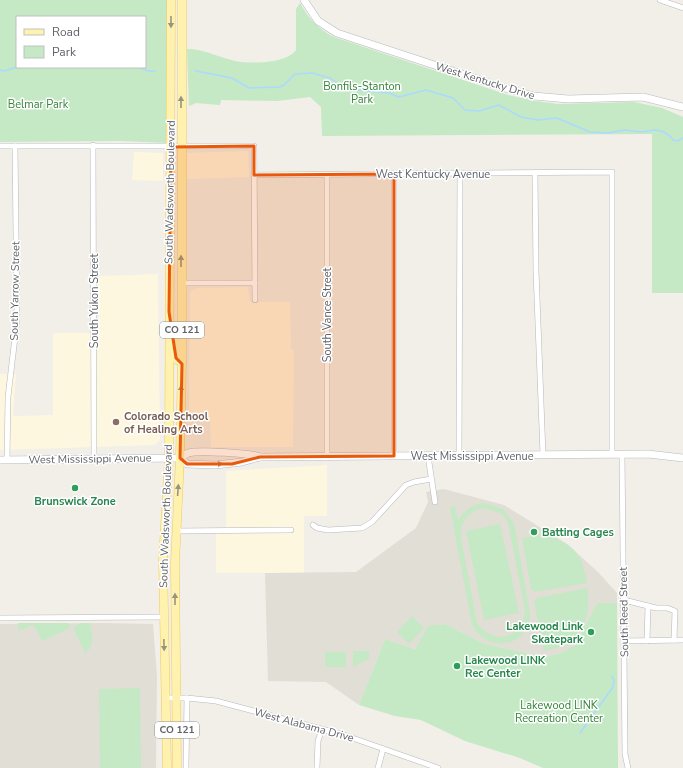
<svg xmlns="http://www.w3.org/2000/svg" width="683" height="768" font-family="'Nunito Sans',sans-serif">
	<rect width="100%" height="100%" fill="#f1efe8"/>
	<g fill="#fef7e0">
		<polygon points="248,151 249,177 187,179 187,153"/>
		<polygon points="134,152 163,153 163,181 132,180"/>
		<polygon points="158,274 160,440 155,445 0,450 0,374 16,374 13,416 53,415 53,333 99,333 98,276"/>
		<polygon points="248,287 250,302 290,302 291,349 294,350 293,447 211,447 210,419 189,418 190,292 198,288"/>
		<polygon points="327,465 327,516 304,516 304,573 216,573 216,531 226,530 226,471"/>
	</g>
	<g fill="#e1ded6">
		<polygon points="444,489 504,505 567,544 598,572 617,593 617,603 597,603 575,645 561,653 544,657 485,644 445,624 428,627 415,649 385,639 359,705 326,682 268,681 265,573 356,572 416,528 428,502 426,492"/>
		<polygon points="106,623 153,624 157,676 156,768 0,768 0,624"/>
	</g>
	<g fill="#c5e8c5" fill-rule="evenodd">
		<path d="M 0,0 L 168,0 L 168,143 L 121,141 L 0,142 ZM 17,17 L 145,17 L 145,67 L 17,67 Z"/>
		<path d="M 300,3 C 309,19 318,29 334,37 L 508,95 L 535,101 L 558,104 L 634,102 L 662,108 L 683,117 L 683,293 L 652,293 L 652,134 L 322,136 L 321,107 L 310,97 L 277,101 L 221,100 L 220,105 L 196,103 L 189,106 L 187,49 C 204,49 218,57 235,61 C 250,64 286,64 296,50 L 296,9 Z"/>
		<path d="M 484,503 L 503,509 L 514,523 L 530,613 C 531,647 487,654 472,625 L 450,508 L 455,506 L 458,521 C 463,510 473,505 484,503 ZM 482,508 L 501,513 L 508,522 L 525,610 C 524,639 493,646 477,623 L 461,538 C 459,523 468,512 482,508 Z"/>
		<polygon points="500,524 519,613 484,620 466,531"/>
		<path d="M 549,534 C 578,550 580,551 587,583 L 535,592 L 531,589 L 522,538 Z"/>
		<path d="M 587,588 C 593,622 578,645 544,651 L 534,601 L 537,598 Z"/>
		<polygon points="597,603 617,603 618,768 543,768 520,758 465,741 421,720 395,716 359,705 385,639 415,649 428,626 445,624 485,644 544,657 561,653 575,645"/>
		<polygon points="412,616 424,628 409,644 397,632"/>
		<polygon points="18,623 68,623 70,628 42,641 34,625 18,631"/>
		<path d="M 82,623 L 90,623 C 92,633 96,646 85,653 L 73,627 Z"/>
		<polygon points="353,651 369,651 369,659 353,667"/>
		<rect x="325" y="652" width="21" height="15"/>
		<polygon points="140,688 141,768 100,768 99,689"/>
	</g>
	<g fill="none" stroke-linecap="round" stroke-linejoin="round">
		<g stroke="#aadaff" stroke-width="1.5">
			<polyline points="139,67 148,71 155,71"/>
			<polyline points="0,70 5,71 17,67"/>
			<polyline points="196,71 232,78 249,88 280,87 284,85 295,74 312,73 330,78 346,89 389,93 399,97 426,90 453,98 465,110 479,111 499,105 521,117 538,120 557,118 590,132 608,133 625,130 642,132 654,130 662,131 670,136 673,140 678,141 683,138"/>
			<polyline points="580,733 613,687 614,681 612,676"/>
		</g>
		<g stroke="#b5b8bc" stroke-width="6">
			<g id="street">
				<polyline points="660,0 683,8"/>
				<polyline points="93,145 94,458"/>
				<polyline points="0,146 254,146 255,300"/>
				<polyline points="535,173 536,271 543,455"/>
				<polyline points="254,175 612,172 612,454"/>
				<polyline points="327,175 327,456"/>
				<polyline points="181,283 255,283"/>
				<polyline points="622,454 625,754 628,768"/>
				<polyline points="394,456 394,174"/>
				<polyline points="428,456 435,502"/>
				<polyline points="459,456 460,173"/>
				<polyline points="7,460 8,397 17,320 15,146"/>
				<polyline points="313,525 317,528 328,530 362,528 372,522 406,485 414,482 431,479"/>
				<polyline points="176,531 291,530"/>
				<polyline points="624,600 656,608 667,608 675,611 674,640"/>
				<polyline points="0,618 163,617"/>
				<polyline points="624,641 683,640"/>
				<polyline points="647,641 648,606"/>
				<polyline points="165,698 187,698 216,701 344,735 438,768"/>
				<polyline points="186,768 187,698"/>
				<polyline points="317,768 318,741 322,729"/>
				<polyline points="378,768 383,749"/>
			</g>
		</g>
		<g stroke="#b6babf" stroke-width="8">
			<g id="secondary">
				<polyline points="304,0 318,21 337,33 498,86 534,96 568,99 643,97 683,107"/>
				<polyline points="180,458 187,464 215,465 242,462 260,457 648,454 683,458"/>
				<path d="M 0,460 L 180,458 C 183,456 186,454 188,453 C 198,450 250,453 260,457"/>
			</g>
		</g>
		<g stroke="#f2c960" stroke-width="9">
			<g id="primary">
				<polyline points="173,333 176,358 177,360 182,362"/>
				<polyline points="167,768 163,560 169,458 171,0"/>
				<polyline points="177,768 175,563 180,458 182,362 182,0"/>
			</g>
		</g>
		<use href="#street" stroke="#fff" stroke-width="5"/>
		<use href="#secondary" stroke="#fff" stroke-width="7"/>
		<use href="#primary" stroke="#fff2af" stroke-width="8"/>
	</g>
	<defs><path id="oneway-solid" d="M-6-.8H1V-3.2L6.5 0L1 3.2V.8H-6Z"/></defs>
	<g fill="#979581">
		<use href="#oneway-solid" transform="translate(171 22) rotate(90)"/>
		<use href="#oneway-solid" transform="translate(181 102) rotate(-90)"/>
		<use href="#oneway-solid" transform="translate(181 261) rotate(-90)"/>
		<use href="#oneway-solid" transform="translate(181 391) rotate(-89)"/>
		<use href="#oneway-solid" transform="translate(178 490) rotate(-86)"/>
		<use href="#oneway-solid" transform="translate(175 599) rotate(-90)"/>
		<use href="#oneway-solid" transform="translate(164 645) rotate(88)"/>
	</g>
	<use fill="#979a9d" href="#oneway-solid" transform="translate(217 464) rotate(-3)"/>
	<path fill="#e8590c" fill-opacity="0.2" stroke="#e8590c" stroke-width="3" stroke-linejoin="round" d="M 254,146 L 254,175 L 394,174 L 394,456 L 260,457 L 232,464 L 187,464 L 180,458 L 182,364 L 176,358 L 169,312 L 171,147 Z"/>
	<circle fill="#8d6e63" stroke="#fff" stroke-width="1.5" cx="116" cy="422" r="4"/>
	<g fill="#2e9e5b" stroke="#fff" stroke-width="1.5">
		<circle cx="75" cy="488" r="4"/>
		<circle cx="534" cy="532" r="4"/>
		<circle cx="591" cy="632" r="4"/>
		<circle cx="457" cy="666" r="4"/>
	</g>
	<g text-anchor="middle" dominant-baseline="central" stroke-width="3" stroke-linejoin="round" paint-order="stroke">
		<g fill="#fff" stroke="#8f9295" stroke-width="1">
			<rect x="160" y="322" width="44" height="16" rx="3"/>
			<rect x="155" y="722" width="44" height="16" rx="3"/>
		</g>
		<g font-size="10" font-weight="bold" fill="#5f6368">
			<text x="182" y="330">CO 121</text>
			<text x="177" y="730">CO 121</text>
		</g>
		<g font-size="11" fill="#5f6368" stroke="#fff">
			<text transform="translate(485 81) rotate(17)">West Kentucky Drive</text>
			<text x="433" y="174">West Kentucky Avenue</text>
			<text transform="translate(170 192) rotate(-89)">South Wadsworth Boulevard</text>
			<text transform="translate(15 291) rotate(-89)">South Yarrow Street</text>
			<text transform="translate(94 301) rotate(-90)">South Yukon Street</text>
			<text transform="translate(327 315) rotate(-90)">South Vance Street</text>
			<text x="472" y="456">West Mississippi Avenue</text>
			<text transform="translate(90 459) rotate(-1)">West Mississippi Avenue</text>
			<text transform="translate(166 516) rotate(-88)">South Wadsworth Boulevard</text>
			<text transform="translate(624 612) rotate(-91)">South Reed Street</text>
			<text transform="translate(304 725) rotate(15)">West Alabama Drive</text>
		</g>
		<g font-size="11" fill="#348238" stroke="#fff">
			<text x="362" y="86">Bonfils-Stanton<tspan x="362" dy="13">Park</tspan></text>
			<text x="38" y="104">Belmar Park</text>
			<text x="559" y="705">Lakewood LINK<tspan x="559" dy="13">Recreation Center</tspan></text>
		</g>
		<g font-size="11" font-weight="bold" fill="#785e54" stroke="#fff" text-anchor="start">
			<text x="124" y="416">Colorado School<tspan x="124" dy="13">of Healing Arts</tspan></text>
		</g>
		<g font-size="11" font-weight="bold" fill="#27864d" stroke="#fff" text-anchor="start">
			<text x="75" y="501" text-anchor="middle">Brunswick Zone</text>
			<text x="542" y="532">Batting Cages</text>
			<text x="583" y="626" text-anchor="end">Lakewood Link<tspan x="583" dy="13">Skatepark</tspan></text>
			<text x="465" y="660">Lakewood LINK<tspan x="465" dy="13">Rec Center</tspan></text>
		</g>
	</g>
	<rect x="16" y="16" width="130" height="52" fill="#ffffff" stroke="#bfc1c3"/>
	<rect x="24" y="29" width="20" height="6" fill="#fff2af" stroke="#bfc1c3"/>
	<text x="52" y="36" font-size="12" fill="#5f6368">Road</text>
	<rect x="24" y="46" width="20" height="12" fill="#c5e8c5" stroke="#bfc1c3"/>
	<text x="52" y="56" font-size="12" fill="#5f6368">Park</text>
</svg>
